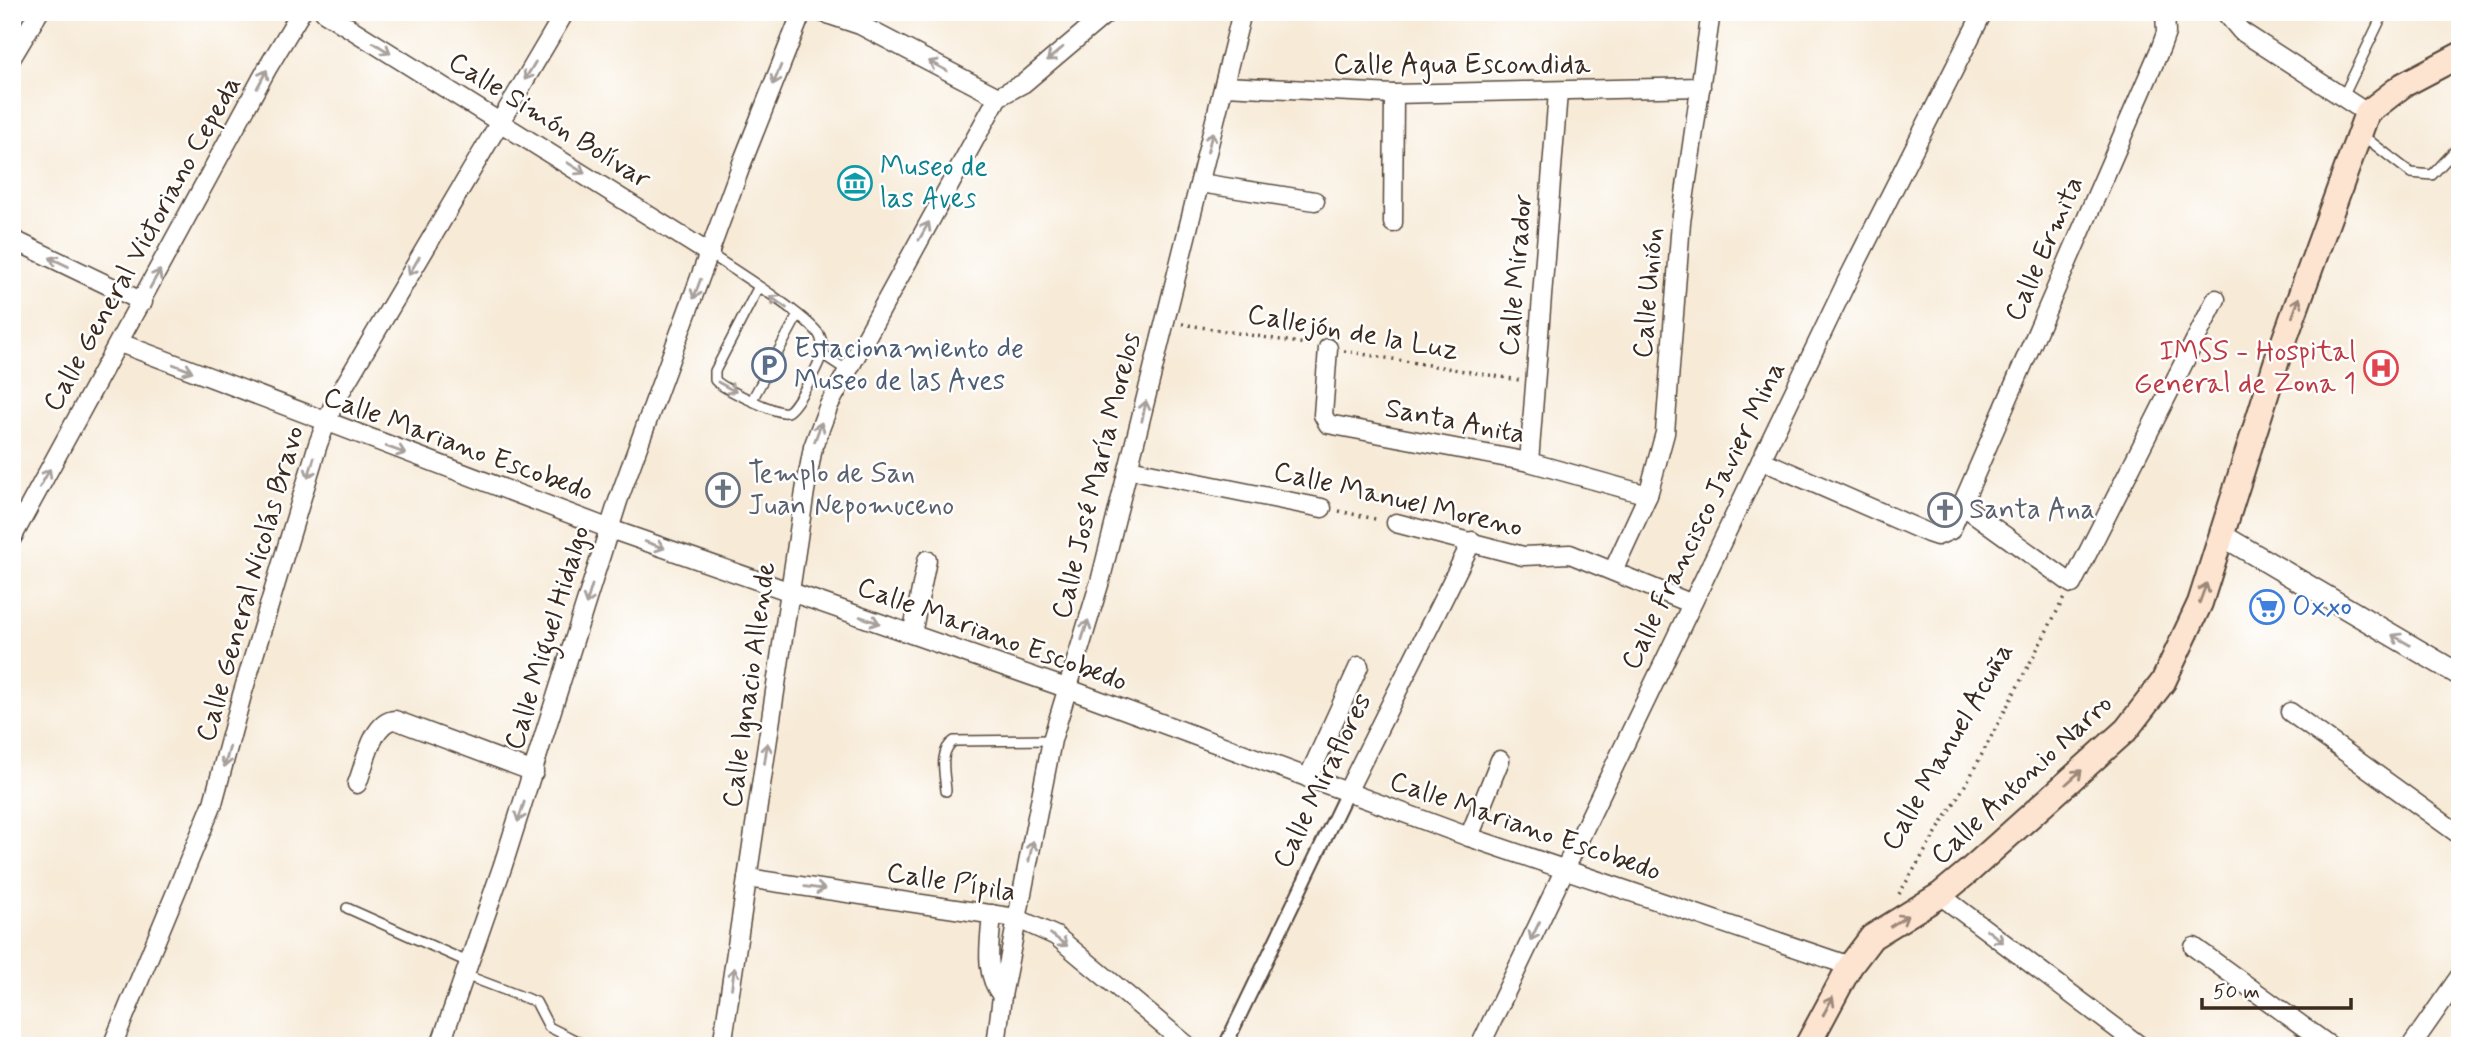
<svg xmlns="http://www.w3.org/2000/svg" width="2472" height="1058" font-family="Mynerve,sans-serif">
	<rect width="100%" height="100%" fill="#fff"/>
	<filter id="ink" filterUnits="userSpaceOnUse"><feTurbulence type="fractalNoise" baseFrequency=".0143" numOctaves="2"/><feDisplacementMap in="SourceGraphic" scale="14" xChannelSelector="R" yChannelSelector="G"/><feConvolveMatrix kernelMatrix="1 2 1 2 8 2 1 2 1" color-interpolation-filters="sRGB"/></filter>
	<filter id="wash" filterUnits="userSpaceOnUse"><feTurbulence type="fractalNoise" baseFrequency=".00686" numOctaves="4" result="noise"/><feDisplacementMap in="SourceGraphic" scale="28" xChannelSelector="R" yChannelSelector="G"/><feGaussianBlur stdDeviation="1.57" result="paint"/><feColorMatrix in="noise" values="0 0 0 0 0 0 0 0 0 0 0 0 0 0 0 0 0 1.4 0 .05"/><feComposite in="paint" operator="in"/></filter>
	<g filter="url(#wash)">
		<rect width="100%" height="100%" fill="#f7ebd8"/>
	</g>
	<g filter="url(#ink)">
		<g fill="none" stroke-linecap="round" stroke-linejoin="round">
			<g stroke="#57473a" stroke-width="12">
				<g id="service">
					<polyline points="2343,97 2384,12"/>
					<polyline points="2362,135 2411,173 2432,175 2460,145"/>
					<path d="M 710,254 C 734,270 803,313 818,333 C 822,338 823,347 822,353 C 820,363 796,409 787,412 C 778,415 722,388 715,380 L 715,371 L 758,288"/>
					<polyline points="822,354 848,371"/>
					<polyline points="752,400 798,315"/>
					<path d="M 946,791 C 945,775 938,751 954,741 L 1052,740"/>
					<polyline points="347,908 470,963"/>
					<polyline points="465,975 536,1002 549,1027 587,1046"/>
				</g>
			</g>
			<g stroke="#57473a" stroke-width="16">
				<polyline id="pedestrian" points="1225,1046 1347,792"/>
			</g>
			<g stroke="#57473a" stroke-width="21">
				<g id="minor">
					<polyline points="324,12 710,254"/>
					<polyline points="821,12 860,25 998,97"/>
					<polyline points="2225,12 2241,31 2367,113"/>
					<polyline points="12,57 39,12"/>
					<polyline points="1224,86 1394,94 1701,87"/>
					<polyline points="1200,183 1315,201"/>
					<polyline points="1393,223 1394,94"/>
					<polyline points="12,239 143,302"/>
					<polyline points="120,343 610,529 1066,688 1469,837 1850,966"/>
					<polyline points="1328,348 1323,415 1328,424 1529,462 1648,495"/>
					<polyline points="1761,460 1928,533 1937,536 1951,530 2161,47 2166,33 2165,12"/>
					<polyline points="1529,462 1558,92"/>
					<polyline points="1129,469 1322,508"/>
					<polyline points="1962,505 2072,584 2216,299"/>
					<polyline points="1396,523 1523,556 1570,554 1690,603"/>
					<polyline points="12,538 268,67 301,12"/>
					<polyline points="1613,571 1648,495 1665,433 1681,222 1711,12"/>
					<polyline points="912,634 927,560"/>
					<polyline points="2290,712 2460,835"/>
					<polyline points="1308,778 1359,666"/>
					<path d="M 357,784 C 365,765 372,721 395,720 L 534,772"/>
					<polyline points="1347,792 1472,541"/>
					<polyline points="1469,837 1500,760"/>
					<polyline points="747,878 1016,918 1056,936 1188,1046"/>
					<polyline points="1940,895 2140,1046"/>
					<path d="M 992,914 C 990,943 983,972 1002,996"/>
					<polyline points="2194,947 2330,1046"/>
					<polyline points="112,1046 213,803 242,695 318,444 334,403 565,12"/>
					<polyline points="440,1046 503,865 618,501 742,163 802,12"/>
					<polyline points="722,1046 805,491 813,447 829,405 998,97 1024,83 1108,12"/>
					<polyline points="996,1046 1002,996 1052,740 1101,578 1242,12"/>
					<polyline points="1480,1046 1847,281 1983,12"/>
					<polyline points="2411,1046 2460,976"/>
				</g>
			</g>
			<g stroke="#57473a" stroke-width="24">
				<polyline id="tertiary" points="2223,536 2460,675"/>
			</g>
			<g stroke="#57473a" stroke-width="28">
				<polyline id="secondary" points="1807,1046 1850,966 1872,937 1940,895 1969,871 2126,730 2163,682 2200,603 2277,360 2367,113 2403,85 2460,55"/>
			</g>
			<g stroke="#57473a" stroke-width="3.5" stroke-dasharray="2 5" stroke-linecap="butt">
				<polyline points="2183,13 2209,21"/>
				<polyline points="1182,324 1312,345"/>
				<polyline points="1344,351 1519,380"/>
				<polyline points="1339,511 1380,520"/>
				<polyline points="1899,894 1970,777 2064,598"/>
			</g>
			<use href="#service" stroke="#fff" stroke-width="9"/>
			<use href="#pedestrian" stroke="#fff" stroke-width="12"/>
			<use href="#minor" stroke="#fff" stroke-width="18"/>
			<use href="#tertiary" stroke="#fff" stroke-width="21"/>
			<use href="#secondary" stroke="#fde4d1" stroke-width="24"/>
		</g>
		<defs><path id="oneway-shaft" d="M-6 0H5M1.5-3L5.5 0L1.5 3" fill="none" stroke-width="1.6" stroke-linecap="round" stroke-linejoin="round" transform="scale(1.75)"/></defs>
		<g stroke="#a79f9a">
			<use href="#oneway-shaft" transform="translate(382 48) rotate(32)"/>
			<use href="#oneway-shaft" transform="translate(1055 54) rotate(140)"/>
			<use href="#oneway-shaft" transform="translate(938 66) rotate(-152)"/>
			<use href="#oneway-shaft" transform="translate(530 71) rotate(121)"/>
			<use href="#oneway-shaft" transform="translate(777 75) rotate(112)"/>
			<use href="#oneway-shaft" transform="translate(262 79) rotate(-62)"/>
			<use href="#oneway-shaft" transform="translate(1210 142) rotate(-76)"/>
			<use href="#oneway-shaft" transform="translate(576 168) rotate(32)"/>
			<use href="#oneway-shaft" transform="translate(924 231) rotate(-61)"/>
			<use href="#oneway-shaft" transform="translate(59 262) rotate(-154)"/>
			<use href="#oneway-shaft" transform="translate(414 266) rotate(120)"/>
			<use href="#oneway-shaft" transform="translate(155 279) rotate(-61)"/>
			<use href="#oneway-shaft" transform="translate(697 289) rotate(110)"/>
			<use href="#oneway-shaft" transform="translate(778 302) rotate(-145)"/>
			<use href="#oneway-shaft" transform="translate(183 368) rotate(21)"/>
			<use href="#oneway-shaft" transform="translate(727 387) rotate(29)"/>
			<use href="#oneway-shaft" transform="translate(1144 411) rotate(-78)"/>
			<use href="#oneway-shaft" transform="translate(818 432) rotate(-70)"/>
			<use href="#oneway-shaft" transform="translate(396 450) rotate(20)"/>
			<use href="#oneway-shaft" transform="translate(311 468) rotate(107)"/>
			<use href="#oneway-shaft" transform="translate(45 478) rotate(-61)"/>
			<use href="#oneway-shaft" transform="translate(655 545) rotate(19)"/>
			<use href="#oneway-shaft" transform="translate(589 595) rotate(107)"/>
			<use href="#oneway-shaft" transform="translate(870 620) rotate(19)"/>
			<use href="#oneway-shaft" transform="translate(1085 630) rotate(-72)"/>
			<use href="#oneway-shaft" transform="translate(2401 640) rotate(-150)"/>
			<use href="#oneway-shaft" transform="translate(766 753) rotate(-82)"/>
			<use href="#oneway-shaft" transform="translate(227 757) rotate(105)"/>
			<use href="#oneway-shaft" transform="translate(521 812) rotate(108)"/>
			<use href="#oneway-shaft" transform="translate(1031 851) rotate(-78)"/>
			<use href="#oneway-shaft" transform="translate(815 888) rotate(8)"/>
			<use href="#oneway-shaft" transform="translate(1535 931) rotate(116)"/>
			<use href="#oneway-shaft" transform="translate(1995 936) rotate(37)"/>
			<use href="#oneway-shaft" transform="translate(1059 940) rotate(36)"/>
			<use href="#oneway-shaft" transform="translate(733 978) rotate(-82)"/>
		</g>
		<g stroke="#9c8778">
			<use href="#oneway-shaft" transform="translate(2296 307) rotate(-70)"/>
			<use href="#oneway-shaft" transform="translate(2203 593) rotate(-70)"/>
			<use href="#oneway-shaft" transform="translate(2074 777) rotate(-42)"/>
			<use href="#oneway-shaft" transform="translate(1899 921) rotate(-32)"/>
			<use href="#oneway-shaft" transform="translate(1828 1006) rotate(-62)"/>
		</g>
	</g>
	<defs>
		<g id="museum-ring" transform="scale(1.75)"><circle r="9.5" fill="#fff" stroke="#0f9aa8" stroke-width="1.5"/><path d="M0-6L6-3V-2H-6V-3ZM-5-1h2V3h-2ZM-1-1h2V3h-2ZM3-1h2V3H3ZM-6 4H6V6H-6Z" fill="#0f9aa8"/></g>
		<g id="parking-ring" transform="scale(1.75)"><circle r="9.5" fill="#fff" stroke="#5c6f8a" stroke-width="1.5"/><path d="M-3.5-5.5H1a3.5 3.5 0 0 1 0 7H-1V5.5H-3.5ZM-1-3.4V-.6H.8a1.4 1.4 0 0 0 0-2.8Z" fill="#5c6f8a"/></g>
		<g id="hospital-ring" transform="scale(1.75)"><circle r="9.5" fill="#fff" stroke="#e0444e" stroke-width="1.5"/><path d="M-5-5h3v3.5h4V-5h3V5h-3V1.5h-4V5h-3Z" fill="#e0444e"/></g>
		<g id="church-ring" transform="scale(1.75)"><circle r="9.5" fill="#fff" stroke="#6b7280" stroke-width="1.5"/><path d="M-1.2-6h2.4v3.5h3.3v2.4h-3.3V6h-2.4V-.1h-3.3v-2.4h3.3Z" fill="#6b7280"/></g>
		<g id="supermarket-ring" transform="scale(1.75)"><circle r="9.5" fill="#fff" stroke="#3f7fe0" stroke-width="1.5"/><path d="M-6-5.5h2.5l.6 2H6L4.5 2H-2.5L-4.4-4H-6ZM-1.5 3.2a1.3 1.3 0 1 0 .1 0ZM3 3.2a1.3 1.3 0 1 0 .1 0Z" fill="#3f7fe0"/></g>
	</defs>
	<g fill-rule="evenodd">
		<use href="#museum-ring" x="855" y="183"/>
		<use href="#parking-ring" x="769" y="365"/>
		<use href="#hospital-ring" x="2381" y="368"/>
		<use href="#church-ring" x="723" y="490"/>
		<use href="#church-ring" x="1945" y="510"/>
		<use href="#supermarket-ring" x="2267" y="607"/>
	</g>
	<g text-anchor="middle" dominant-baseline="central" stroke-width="5" stroke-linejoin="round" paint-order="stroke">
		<g font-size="28" fill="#3b2a1e" stroke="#fff">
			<text x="1462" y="65">Calle Agua Escondida</text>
			<text transform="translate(549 121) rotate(32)">Calle Simón Bolívar</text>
			<text transform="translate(143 244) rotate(-61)">Calle General Victoriano Cepeda</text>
			<text transform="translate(2045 249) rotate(-66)">Calle Ermita</text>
			<text transform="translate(1517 275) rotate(-85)">Calle Mirador</text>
			<text transform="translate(1649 293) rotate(-85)">Calle Unión</text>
			<text transform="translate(1353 333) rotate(10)">Callejón de la Luz</text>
			<text transform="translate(1455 422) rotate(11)">Santa Anita</text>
			<text transform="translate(458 445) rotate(20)">Calle Mariano Escobedo</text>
			<text transform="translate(1097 476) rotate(-76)">Calle José María Morelos</text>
			<text transform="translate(1398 500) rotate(13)">Calle Manuel Moreno</text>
			<text transform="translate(1704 516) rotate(-64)">Calle Francisco Javier Mina</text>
			<text transform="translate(251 584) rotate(-74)">Calle General Nicolás Bravo</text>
			<text transform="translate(992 635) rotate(20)">Calle Mariano Escobedo</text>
			<text transform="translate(548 638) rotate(-73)">Calle Miguel Hidalgo</text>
			<text transform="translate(750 685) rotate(-82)">Calle Ignacio Allende</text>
			<text transform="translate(1948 747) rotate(-60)">Calle Manuel Acuña</text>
			<text transform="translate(2022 780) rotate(-43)">Calle Antonio Narro</text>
			<text transform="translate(1323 781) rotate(-64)">Calle Miraflores</text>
			<text transform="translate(1525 827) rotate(19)">Calle Mariano Escobedo</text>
			<text transform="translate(951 883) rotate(9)">Calle Pípila</text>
		</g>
		<g font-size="28" fill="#0d838f" stroke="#fff" text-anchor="start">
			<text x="880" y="167">Museo de<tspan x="880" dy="32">las Aves</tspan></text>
		</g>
		<g font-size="28" fill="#4e5e75" stroke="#fff" text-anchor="start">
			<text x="794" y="349">Estacionamiento de<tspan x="794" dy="32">Museo de las Aves</tspan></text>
		</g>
		<g font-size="28" fill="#be3a42" stroke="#fff" text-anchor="end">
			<text x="2356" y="352">IMSS - Hospital<tspan x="2356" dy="32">General de Zona 1</tspan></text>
		</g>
		<g font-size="28" fill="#5b616d" stroke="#fff" text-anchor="start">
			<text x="748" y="474">Templo de San<tspan x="748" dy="32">Juan Nepomuceno</tspan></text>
			<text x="1969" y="510">Santa Ana</text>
		</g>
		<g font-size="28" fill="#366cbe" stroke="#fff" text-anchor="start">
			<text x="2292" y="607">Oxxo</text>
		</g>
	</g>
	<rect width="2472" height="1058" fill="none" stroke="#fff" stroke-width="42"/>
	<path d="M2202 998v10h149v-10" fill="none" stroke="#3b2a1e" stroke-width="3.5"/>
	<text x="2213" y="998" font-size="21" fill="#3b2a1e" stroke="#ffffff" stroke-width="5" paint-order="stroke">50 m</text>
</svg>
